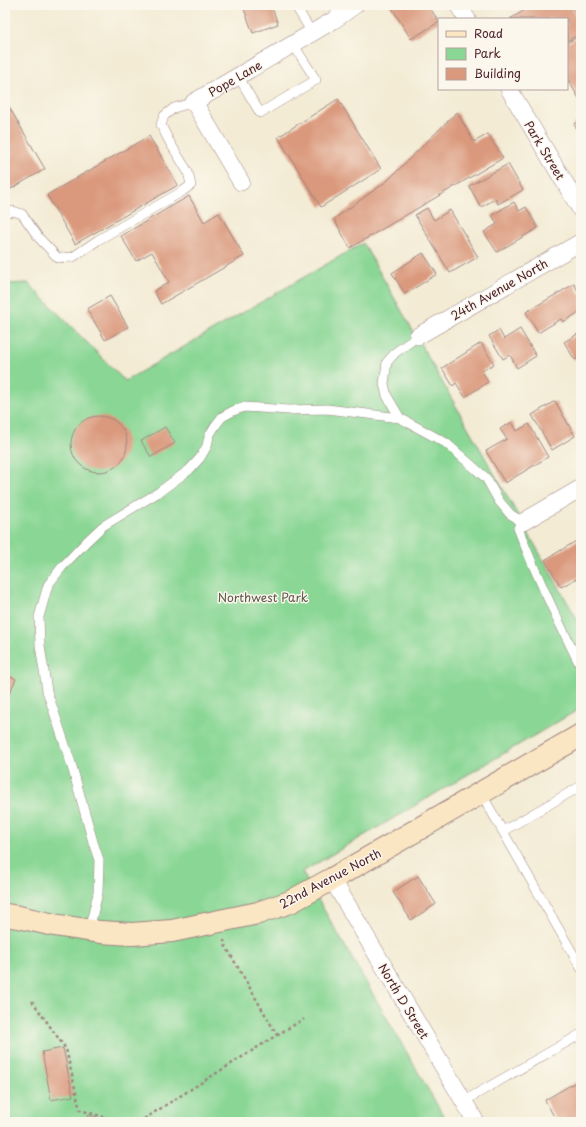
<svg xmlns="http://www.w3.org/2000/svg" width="586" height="1127" font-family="'Playpen Sans',sans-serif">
	<rect width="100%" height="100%" fill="#fbf7ec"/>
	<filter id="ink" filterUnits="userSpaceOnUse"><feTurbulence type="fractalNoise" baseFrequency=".025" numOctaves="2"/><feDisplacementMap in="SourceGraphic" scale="8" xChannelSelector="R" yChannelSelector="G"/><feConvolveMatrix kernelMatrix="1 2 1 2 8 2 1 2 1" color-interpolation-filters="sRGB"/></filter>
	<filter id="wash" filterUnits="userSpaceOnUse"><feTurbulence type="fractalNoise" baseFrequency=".012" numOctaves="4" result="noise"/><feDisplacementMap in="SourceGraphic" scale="16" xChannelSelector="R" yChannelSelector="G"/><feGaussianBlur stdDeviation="0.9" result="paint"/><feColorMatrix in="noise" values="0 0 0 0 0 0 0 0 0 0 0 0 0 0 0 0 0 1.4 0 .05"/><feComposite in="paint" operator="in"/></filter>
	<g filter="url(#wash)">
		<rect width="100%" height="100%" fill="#f3ebd4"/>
		<polygon fill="#8ad795" stroke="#6a7b60" points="363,243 581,626 581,708 302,872 447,1122 5,1122 5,284 28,283 125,381"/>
		<g id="blocks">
			<g fill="#da987c">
				<polygon points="256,5 271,5 278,24 253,33 244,9"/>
				<polygon points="390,5 428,5 439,22 411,39"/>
				<polygon points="518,5 531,5 522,10"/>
				<polygon points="533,5 570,5 581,23 581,33 567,41 567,19 510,19"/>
				<polygon points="581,35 581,102 567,78 567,43"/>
				<polygon points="338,99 381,169 321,207 278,137"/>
				<polygon points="5,100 45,169 11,189 5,179"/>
				<polygon points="457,112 474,142 488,134 503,158 350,248 334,219 387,181"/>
				<polygon points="581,120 581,136 574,124"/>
				<polygon points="149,136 178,185 75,244 47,195"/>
				<polygon points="508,164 523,190 498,204 495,199 481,207 469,186"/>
				<polygon points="189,196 204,222 219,213 244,256 161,304 154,291 169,282 152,252 136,261 121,236"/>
				<polygon points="514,202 519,211 526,207 538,228 497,252 484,232 497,224 492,215"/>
				<polygon points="427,208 434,220 450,210 478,257 450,273 415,215"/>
				<polygon points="423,253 437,274 405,294 392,273"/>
				<polygon points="574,284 581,296 581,311 563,322 561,319 538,333 526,312"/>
				<polygon points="110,296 128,327 105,340 87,309"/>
				<polygon points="520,329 536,356 517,368 510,355 503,359 489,336 499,330 504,339"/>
				<polygon points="581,332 581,356 575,360 564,342"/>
				<polygon points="481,343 494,364 482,371 488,382 465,397 456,383 453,386 442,368"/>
				<polygon points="555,401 575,436 552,450 532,415"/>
				<circle cx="99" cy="444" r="28"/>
				<polygon points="512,422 517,431 529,424 548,457 505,483 486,451 507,439 500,429"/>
				<polygon points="165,427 175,443 151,457 141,441"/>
				<polygon points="581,538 581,576 561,587 545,560"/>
				<polygon points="5,674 16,679 7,698 5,697"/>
				<polygon points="418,876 436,904 411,920 393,892"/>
				<polygon points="63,1048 73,1096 51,1100 42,1052"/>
				<polygon points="581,1079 581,1122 557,1122 545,1100"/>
				<polygon points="89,1115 97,1117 95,1122 87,1122"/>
			</g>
		</g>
	</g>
	<g filter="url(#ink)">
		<use href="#blocks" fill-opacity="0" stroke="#9e8580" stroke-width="1"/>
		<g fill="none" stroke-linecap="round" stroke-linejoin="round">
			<g stroke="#9e8580" stroke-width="10">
				<g id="lane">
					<polyline points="295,5 312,33"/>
					<polyline points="238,76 260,113 316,80 293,44"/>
					<polyline points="5,213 13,211 22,214 39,238 58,258 73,257 98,240 183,191 191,185 188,172 169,141 161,125 164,116 174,108 194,102"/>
					<path d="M 418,336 L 396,352 L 387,362 L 384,384 L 387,396 L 400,418 L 446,443 L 486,478 L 499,501 L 510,514 L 523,522 L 518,528 C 536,576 558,621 581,667"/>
					<polyline points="481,793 581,968"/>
					<polyline points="503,831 581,786"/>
					<polyline points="89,930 98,893 99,860 93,842 71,763 47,691 40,645 39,617 48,585 62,567 87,541 103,526 159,492 189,470 200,458 207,446 209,436 215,426 222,417 233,411 244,407 288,410 327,409 400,418"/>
					<polyline points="464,1101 581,1034"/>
				</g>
			</g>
			<g stroke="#9e8580" stroke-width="18">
				<g id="street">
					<polyline points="458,5 467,19"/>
					<polyline points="509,89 581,210"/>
					<polyline points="241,182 194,102 334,20 355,5"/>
					<polyline points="418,336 581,242"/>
					<polyline points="523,522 581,488"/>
					<polyline points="332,879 476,1122"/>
				</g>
			</g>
			<g stroke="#9e8580" stroke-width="24">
				<polyline id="secondary" points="5,915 19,917 54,925 100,932 132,934 172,931 258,913 290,902 332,879 581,735"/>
			</g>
			<g stroke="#9e8580" stroke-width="2.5" stroke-dasharray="3 3" stroke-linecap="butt">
				<polyline points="32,1001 66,1049 80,1110 121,1122"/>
				<polyline points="277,1035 304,1019"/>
				<polyline points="139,1122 277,1035 225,945 224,940"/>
			</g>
			<use href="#lane" stroke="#fff" stroke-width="9"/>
			<use href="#street" stroke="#fff" stroke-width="17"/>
			<use href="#secondary" stroke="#fbe6c4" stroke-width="22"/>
		</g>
	</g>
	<g text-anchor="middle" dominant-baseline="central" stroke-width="3" stroke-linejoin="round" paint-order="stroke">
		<g font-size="12" fill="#4a1f2b" stroke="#fbf7ec">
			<text transform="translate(235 78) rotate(-30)">Pope Lane</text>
			<text transform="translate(545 150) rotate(59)">Park Street</text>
			<text transform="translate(499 289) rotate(-30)">24th Avenue North</text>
			<text transform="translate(330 878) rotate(-28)">22nd Avenue North</text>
			<text transform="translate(404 1001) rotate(59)">North D Street</text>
		</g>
		<g font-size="12" fill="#5d564b" stroke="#fbf7ec">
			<text x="263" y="597">Northwest Park</text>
		</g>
	</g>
	<rect width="586" height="1127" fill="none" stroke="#fbf7ec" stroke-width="20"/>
	<rect x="438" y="18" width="130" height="72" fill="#fbf7ec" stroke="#b4a19f"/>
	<rect x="446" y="31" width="20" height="6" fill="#fbe6c4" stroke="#b4a19f"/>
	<text x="474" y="38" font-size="12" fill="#4a1f2b">Road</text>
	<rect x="446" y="48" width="20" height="12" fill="#8ad795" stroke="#b4a19f"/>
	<text x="474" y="58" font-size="12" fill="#4a1f2b">Park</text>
	<rect x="446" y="68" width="20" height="12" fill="#da987c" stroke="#b4a19f"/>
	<text x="474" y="78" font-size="12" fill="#4a1f2b">Building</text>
</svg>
